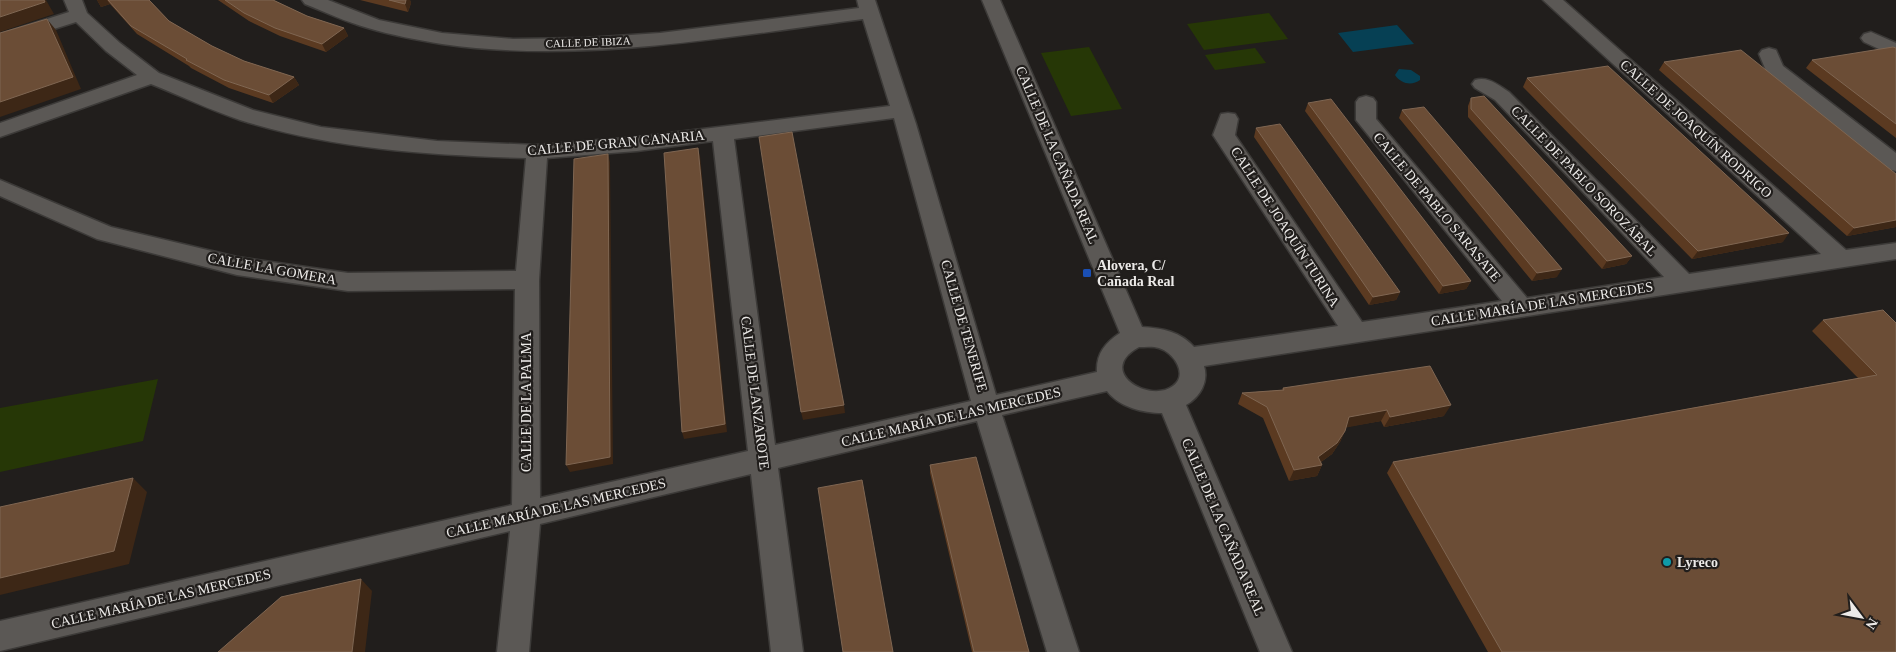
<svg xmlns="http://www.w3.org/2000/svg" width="1896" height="652" font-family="Georgia,serif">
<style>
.green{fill:#263706}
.water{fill:#064054}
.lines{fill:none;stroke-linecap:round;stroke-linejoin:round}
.minor-casing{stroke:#3c3a38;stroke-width:3}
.minor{fill:#5b5855;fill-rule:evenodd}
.wall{fill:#5b3a21}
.shaded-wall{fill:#3d2716}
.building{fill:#6b4d36;stroke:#7f6652}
.transit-dot{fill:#1a4fb4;stroke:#211e1c;stroke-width:2}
.culture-dot{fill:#0f9aa8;stroke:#211e1c;stroke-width:2}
.labels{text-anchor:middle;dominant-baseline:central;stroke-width:4.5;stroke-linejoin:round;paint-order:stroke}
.far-street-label{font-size:11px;fill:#eceae8;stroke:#211e1c}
.street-label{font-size:14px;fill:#eceae8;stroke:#211e1c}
.poi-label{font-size:14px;font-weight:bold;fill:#eceae8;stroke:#211e1c;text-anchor:start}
</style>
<rect width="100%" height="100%" fill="#211e1c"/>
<path class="green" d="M1269,13L1288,39L1204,50L1187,24Z
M1089,47L1122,109L1071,116L1041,53Z
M1255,48L1266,63L1215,70L1205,55Z
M158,379L143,441L0,472V408Z"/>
<path class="water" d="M1397,25L1414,44L1353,52L1338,33Z
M1399,69L1411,70L1420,76V80C1412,86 1401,84 1395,75Z"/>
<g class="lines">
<g class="minor-casing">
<path id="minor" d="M64,0H82L87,13L120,43L159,73L253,110L321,127L437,141L537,145L637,137L890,106L863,19C726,37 580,64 442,44C418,40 391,35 368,28C346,22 325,12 305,4L302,0H328L379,20L442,33L513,39L586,38L660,33L859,8L857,0H875L916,124L996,395L1097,372C1096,354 1105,343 1120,333L982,0H1000L1142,327C1162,328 1181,332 1194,347L1338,326L1213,135L1221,114L1228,113L1235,114L1238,119L1235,135L1362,322L1502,301L1356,120V102L1359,98L1366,96L1373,98L1376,102V119L1527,298L1664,277L1495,100L1475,88L1472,84L1475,80C1488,76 1498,85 1509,92L1689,274L1821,254L1543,0H1563L1846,250L1896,243V259L1204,366C1209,382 1200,397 1186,405L1292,652H1260L1162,413C1143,413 1119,407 1107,391L1002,415L1079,652H1047L977,421L778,468L803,652H771L751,474L540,524L529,652H497L510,531L0,651V621L512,505L515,289L348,291L237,275L97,239L0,196V180L111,227L237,257L348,273L516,271L526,158C429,155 332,149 240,120C210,110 181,96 151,84L0,137V123L137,75L106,51L76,22L0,46V34L69,12ZM894,118L971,401L775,445L734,139ZM713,141L748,451L540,498L539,280L547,158L637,151ZM1139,347C1145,347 1153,346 1159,348C1173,352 1189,374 1173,386C1149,404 1095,371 1139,347Z
M1871,32L1896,43V57L1864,42L1861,38L1864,34Z
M1769,48L1776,50L1783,66L1896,153V171L1888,169L1767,73L1759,54L1762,50Z"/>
</g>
<use href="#minor" class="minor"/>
</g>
<path class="wall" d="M97,0H149L169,21L212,46L244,61L294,77L299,85L273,103L229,88L191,68L189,66L137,34L110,4L101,7Z
M218,0H273L307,16L344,28L348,36L326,52L280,36L249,21Z
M360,0H410L411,3L408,12Z
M1896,48V138L1806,68L1812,60Z
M1664,62L1896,174V227L1847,236L1659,70Z
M1527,78L1783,242L1692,259L1523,87Z
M1471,98L1632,256L1626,264L1602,269L1468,117V106Z
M1308,103L1471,281L1466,289L1439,294L1305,111Z
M1402,110L1557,277L1532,281L1399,118Z
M1256,128L1400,292L1396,300L1369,305L1254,137Z
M1823,320L1896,323V652H1488L1387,473L1393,462L1858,378L1812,331Z
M1283,388L1444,416L1384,427L1381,421L1346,427L1345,431L1340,442L1332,454L1321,462L1322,465L1317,476L1289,481L1263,418L1238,404L1242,393L1282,390Z
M930,465L1029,652H972L930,473Z"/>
<path class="shaded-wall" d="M44,0H46L54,14L0,32V17Z
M97,0H107L110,4L101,7Z
M406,0H410L411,3L408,12L405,4Z
M47,19L56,30L81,89L0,117V102Z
M344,28L348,36L326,52L322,44Z
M294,77L299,85L273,103L269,95Z
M698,148L700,156L727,432L684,439L682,432Z
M608,154L610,162L613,464L570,472L566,465Z
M1896,220V227L1847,236L1854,228Z
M1789,233L1783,242L1692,259L1698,251Z
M1632,256L1626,264L1602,269L1607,261Z
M1562,269L1557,277L1532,281L1537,273Z
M1471,281L1466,289L1439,294L1443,286Z
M1400,292L1396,300L1369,305L1373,297Z
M844,405L845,413L803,420L801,412Z
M1451,405L1444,416L1384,427L1390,417Z
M1387,410L1381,421L1344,428L1349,417Z
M1345,431L1340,442L1332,454L1315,466L1322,465L1317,476L1289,481L1294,470L1318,457Z
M133,478L147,492L129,564L0,595V578Z
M361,579L372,591L365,652H352Z"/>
<path class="building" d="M0,0H44L45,2L0,17Z
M108,0H149L169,21L212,46L244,61L294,77L269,95L224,80L186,60L187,59L131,26Z
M225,0H273L307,16L344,28L322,44L275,28L244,13Z
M389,0H406L405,4Z
M47,19L73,77L0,102V33Z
M1893,47L1896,48V124L1812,60Z
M1741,50L1896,174V220L1854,228L1664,62Z
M1608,66L1789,233L1698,251L1527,78Z
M1484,96L1632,256L1607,261L1471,109V98Z
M1331,99L1471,281L1443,286L1308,103Z
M1424,107L1562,269L1537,273L1402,110Z
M1280,124L1400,292L1373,297L1256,128Z
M792,132L844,405L801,412L759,137Z
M698,148L725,424L682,432L664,153Z
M608,154L610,457L566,465L574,159Z
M1883,310L1896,323V652H1502L1393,462L1877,375L1823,320Z
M1430,366L1451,405L1390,417L1387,410L1349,417L1345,431L1337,443L1318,457L1322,465L1294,470L1267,407L1242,393L1284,390L1283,388Z
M976,457L1029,652H974L930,465Z
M133,478L114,551L0,578V507Z
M862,480L893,652H843L818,488Z
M361,579L352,652H218L281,597Z"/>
<rect class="transit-dot" x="1082" y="268" width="10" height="10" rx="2.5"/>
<circle class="culture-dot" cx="1667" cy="562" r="5"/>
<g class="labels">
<g class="far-street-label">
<text transform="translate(588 42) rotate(-2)">CALLE DE IBIZA</text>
</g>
<g class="street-label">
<text transform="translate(1696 129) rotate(42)">CALLE DE JOAQUÍN RODRIGO</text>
<text transform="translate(616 143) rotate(-5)">CALLE DE GRAN CANARIA</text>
<text transform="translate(1057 155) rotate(67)">CALLE DE LA CAÑADA REAL</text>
<text transform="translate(1584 181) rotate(46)">CALLE DE PABLO SOROZÁBAL</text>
<text transform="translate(1437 207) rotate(50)">CALLE DE PABLO SARASATE</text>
<text transform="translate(1285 227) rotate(57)">CALLE DE JOAQUÍN TURINA</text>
<text transform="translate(272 269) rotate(10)">CALLE LA GOMERA</text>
<text transform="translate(1542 304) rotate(-9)">CALLE MARÍA DE LAS MERCEDES</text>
<text transform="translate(964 326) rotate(74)">CALLE DE TENERIFE</text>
<text transform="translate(755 393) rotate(83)">CALLE DE LANZAROTE</text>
<text transform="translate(526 402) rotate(-90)">CALLE DE LA PALMA</text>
<text transform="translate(951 417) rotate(-13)">CALLE MARÍA DE LAS MERCEDES</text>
<text transform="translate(556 508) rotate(-13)">CALLE MARÍA DE LAS MERCEDES</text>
<text transform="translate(1223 527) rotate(67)">CALLE DE LA CAÑADA REAL</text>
<text transform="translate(161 599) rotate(-13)">CALLE MARÍA DE LAS MERCEDES</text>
</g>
<g class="poi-label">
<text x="1097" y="265">Alovera, C/<tspan x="1097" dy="16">Cañada Real</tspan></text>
<text x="1677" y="562">Lyreco</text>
</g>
</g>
<g transform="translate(1861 617) rotate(122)" stroke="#211e1c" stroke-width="4" paint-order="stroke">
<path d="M0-4L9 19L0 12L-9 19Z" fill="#eceae8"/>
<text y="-8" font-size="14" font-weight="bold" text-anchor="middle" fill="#eceae8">N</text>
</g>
</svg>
